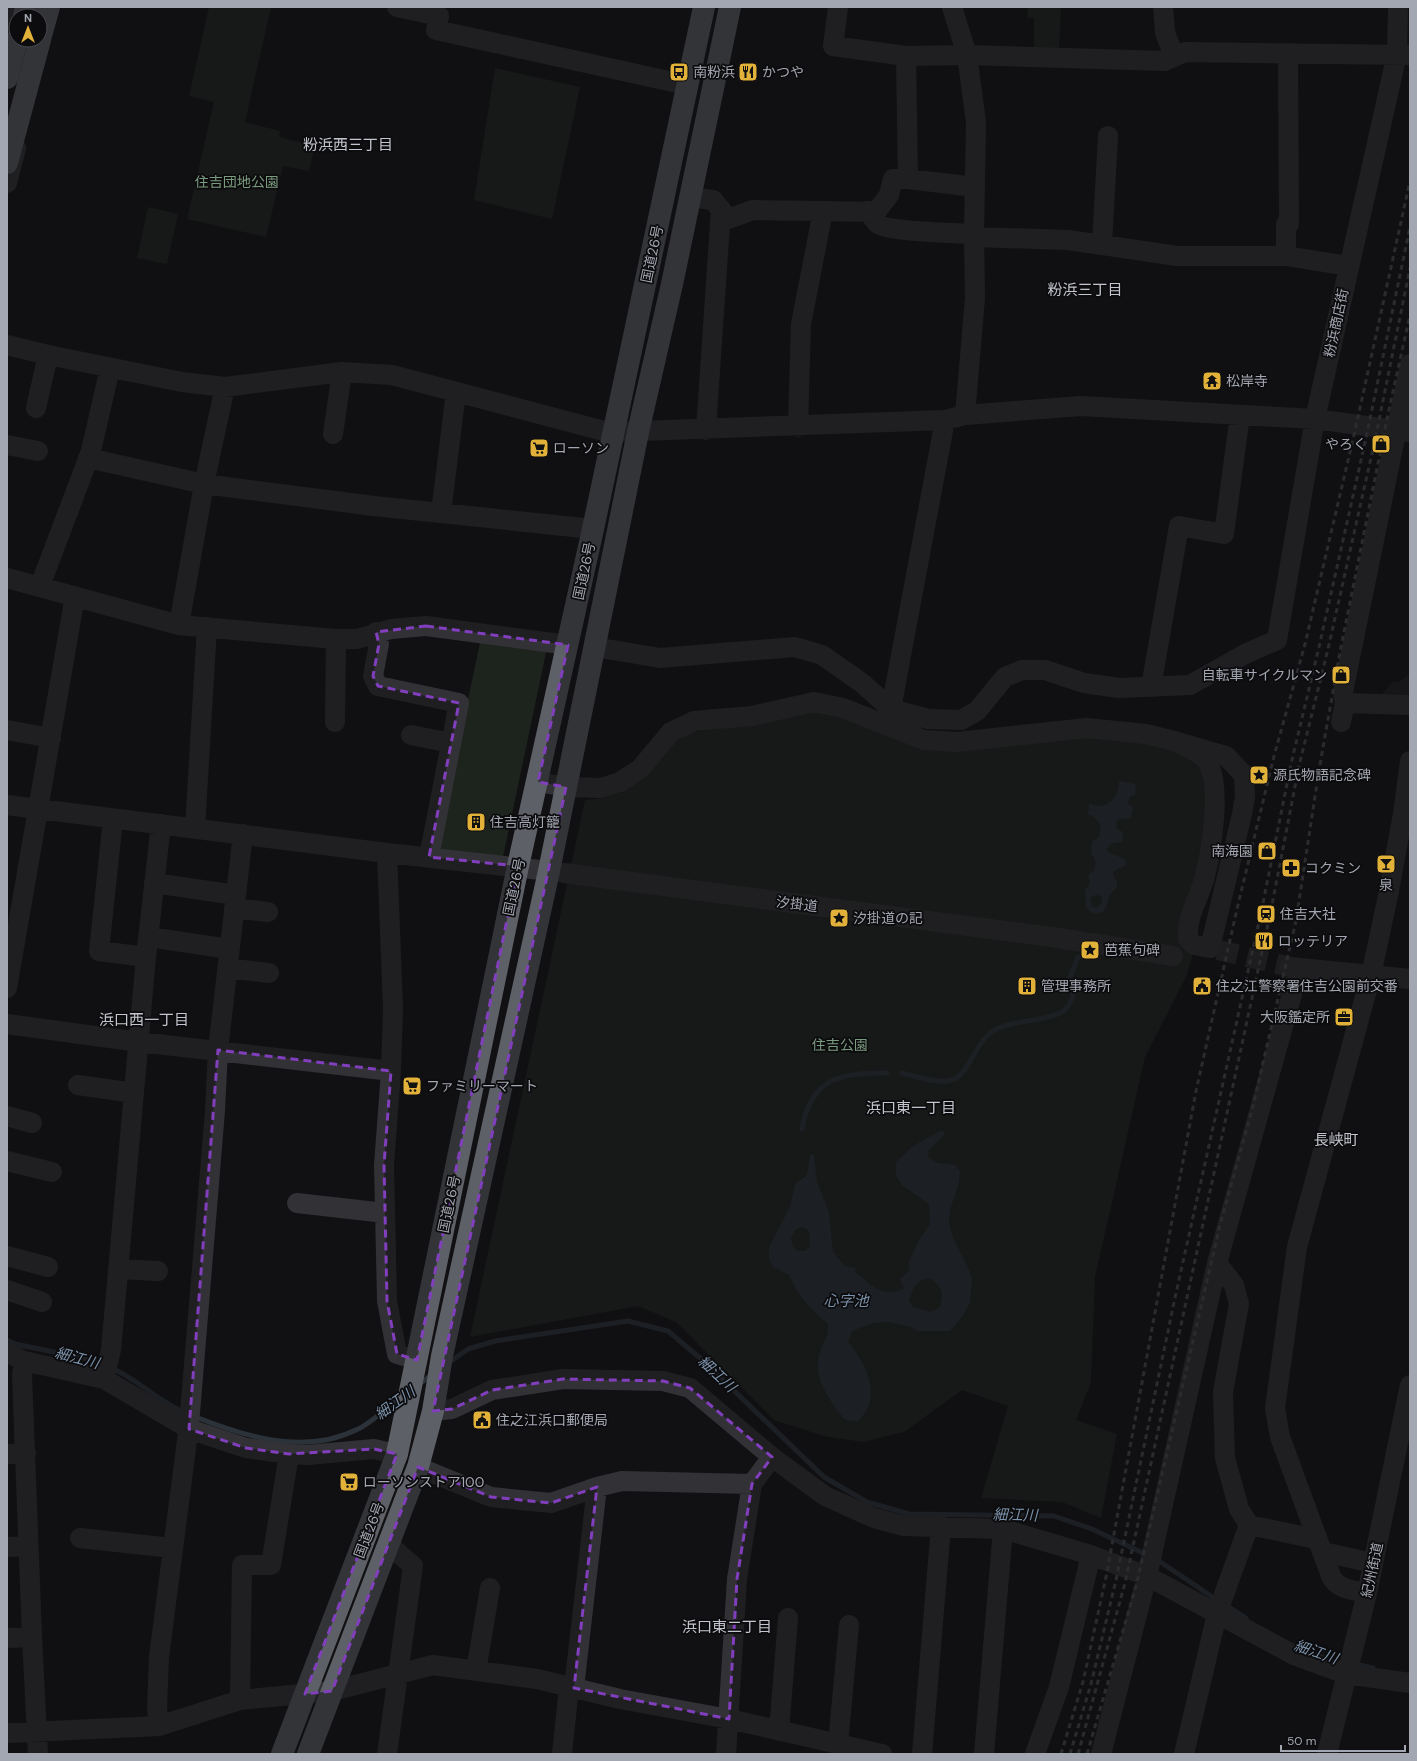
<svg xmlns="http://www.w3.org/2000/svg" width="1417" height="1761" font-family="'DM Sans','Noto Sans JP',sans-serif">
<style>
.built{fill:#1d1d1f}
.green{fill:#1d241e}
.water{fill:#2b3239;fill-rule:evenodd}
.lines{fill:none;stroke-linecap:round;stroke-linejoin:round}
.stream{stroke:#2b3239;stroke-width:5}
.minor-tunnel{stroke:#2e2e32;stroke-width:20;stroke-dasharray:20 10;stroke-linecap:butt}
.minor{stroke:#323236;stroke-width:20}
.highway{stroke:#5e6067;stroke-width:22}
.rail{stroke:#4b4c51;stroke-width:3;stroke-dasharray:5 4;stroke-linecap:butt}
.marked{fill:none;stroke:#813ebd;stroke-width:3;stroke-dasharray:8 5;stroke-linejoin:round}
.labels{text-anchor:middle;dominant-baseline:central;stroke-width:3.5;stroke-linejoin:round;paint-order:stroke}
.poi-label{font-size:14px;fill:#a3a7b1;stroke:#0c0b0d;text-anchor:start}
.park-label{font-size:14px;fill:#7b9b7f;stroke:#0c0b0d}
.street-label{font-size:14px;fill:#a3a7b1;stroke:#0c0b0d}
.neighbourhood-label{font-size:15px;fill:#c3c6ce;stroke:#0c0b0d}
.water-label{font-size:15px;font-style:italic;fill:#7c92aa;stroke:#0c0b0d}
</style>
<rect width="100%" height="100%" fill="#111012"/>
<path class="built" d="M1410,673V701L1380,696L1394,681L1399,682Z"/>
<path class="green" d="M209,7H271L245,122L280,131L279,137L315,146L309,171L283,166L266,237L187,219L214,102L189,96Z
M1028,7H1061L1059,53H1034V18H1027Z
M495,68L580,87L552,219L474,200Z
M148,207L178,214L167,264L137,258Z
M481,638L547,648L503,857L436,850Z
M814,710L842,715L920,748L1077,736L1145,741L1182,752L1199,763L1207,781L1200,865L1178,929L1181,945L1193,952L1187,975L1145,1057L1095,1277L1091,1382L1076,1420L1117,1434L1101,1518L1062,1502L981,1498L1008,1406L962,1390L904,1432L863,1442L824,1436L774,1420L676,1322L638,1306L470,1337L585,800L603,798L622,792L642,780L677,740L693,732L754,724Z"/>
<path class="water" d="M1119,781L1136,784L1135,795L1130,796L1128,804L1133,807L1131,818L1120,819L1116,822L1117,829L1123,832L1122,842L1110,844L1107,850L1110,853L1125,859L1127,864L1113,872V875L1117,882V887L1109,896L1106,907L1103,912L1094,914L1088,910L1085,904L1086,898L1085,890L1090,883L1088,875C1097,870 1098,861 1091,854L1092,842L1099,837L1101,825L1093,816L1088,815L1089,803C1106,812 1120,798 1119,781ZM1098,895L1102,898V903L1096,908L1092,906L1090,900L1092,896Z
M940,1131H944V1135L928,1151L929,1158L938,1163L955,1165L960,1171L959,1182L950,1210L949,1224L953,1237L972,1277L970,1303L962,1317L950,1331H918L908,1326L888,1322L873,1323L852,1331L848,1342C867,1365 883,1397 858,1421L845,1420C830,1402 810,1374 821,1350C826,1336 828,1340 828,1324C810,1307 799,1298 789,1275L773,1267L769,1259V1247L790,1207L795,1184L807,1175L810,1155H814L817,1182L829,1212L833,1252L845,1266L856,1268L855,1272L857,1275C862,1276 863,1278 867,1282C879,1292 890,1296 904,1288L900,1279L910,1270L908,1264L918,1242L930,1224L929,1204L902,1185L896,1176V1162L913,1146ZM802,1227L809,1231L810,1246L805,1251H798L793,1247L791,1238L796,1229ZM930,1278C942,1288 944,1291 940,1307L930,1312L913,1307L909,1301C913,1288 915,1280 930,1278Z"/>
<g class="lines">
<path class="stream" d="M902,1073C914,1076 941,1085 952,1080C969,1074 975,1044 990,1033C1010,1019 1039,1023 1060,1013C1067,1010 1074,999 1073,991C1072,987 1070,983 1069,980L1078,957
M802,1129C811,1077 841,1073 887,1073
M7,1340L15,1344L88,1359L103,1365
M447,1364L468,1349L495,1341L628,1321L668,1331L700,1358L824,1477L867,1502L909,1514L1054,1516L1092,1529L1147,1555
M111,1368C138,1379 158,1402 186,1413
M418,1385L433,1374
M193,1416C246,1437 304,1456 358,1429C370,1424 390,1405 402,1396
M1156,1559L1217,1600
M1224,1604L1246,1618
M1354,1664L1373,1668"/>
<path class="minor-tunnel" d="M1218,950L1290,967"/>
<path class="minor" d="M397,7L439,16L436,30L673,82
M838,7L833,46L906,56L967,55L1165,61L1185,52L1410,55
M952,7L967,55L976,122L974,234L975,298L965,415
M1163,7L1165,32L1174,57
M7,28L12,7
M906,56L908,179
M7,183L16,148
M690,197L713,200L728,219L753,210L823,211
M868,211C871,215 874,221 878,224C889,232 956,233 974,234
M974,237L1068,240L1177,256H1286L1348,266
M1102,244L1108,136
M1286,256V224H1289L1288,54
M7,345L48,355L182,382L225,387L342,372L392,375L600,430L613,432L945,420L965,415L1081,406L1315,419L1410,432
M36,408L48,355
M798,427L801,324L823,211L876,212L889,195L893,179H908L975,187
M706,430L721,209
M333,434L342,372
M7,445L38,451
M88,458L204,484L374,506L593,529
M441,513L456,392
M7,578L179,625L336,639H357L391,629L426,626L568,645
M40,586L91,451L110,368
M179,625L204,484L225,387
M376,632L379,644L373,676L378,686L459,703L429,857
M595,647L660,658L795,647L822,655L862,683L891,709L928,719L961,720L977,711L1005,677L1022,670H1045L1084,683L1119,688L1190,685L1247,653L1277,640L1315,419L1397,54L1398,7
M1151,687L1179,526L1224,534L1240,415
M1345,703L1410,705
M887,718L891,709L945,420
M335,722L336,639
M1341,722L1345,703L1343,692L1410,364
M7,730L51,738
M411,735L451,743
M538,782L566,787L601,788L620,782L640,769L671,732L694,721L752,716L814,702L843,708L924,740L957,742L1087,728L1146,734L1178,742L1226,756L1244,775L1245,797L1242,814L1210,948L1194,945L1188,939C1186,919 1198,899 1204,880C1211,854 1223,782 1206,760C1201,753 1186,747 1178,742
M7,805L387,853L549,871
M113,819L99,951L146,957
M195,828L207,627
M387,853L393,1008L391,1071L384,1165L387,1301L397,1354L417,1360
M564,873L1052,937L1173,956
M154,883L236,895
M234,908L268,912
M149,937L229,949
M1290,967L1410,979
M227,968L269,973
M7,988L75,596
M7,1024L139,1042L391,1071
M78,1085L134,1093
M7,1116L32,1123
M7,1161L52,1172
M297,1203L385,1213
M7,1256L48,1267
M1217,1263L1234,1285L1239,1304L1223,1392L1225,1458L1239,1509L1249,1525L1316,1539
M119,1269L158,1271
M7,1290L42,1302
M7,1352L24,1361L104,1379L189,1429L246,1448L289,1454L308,1455L374,1449L397,1454
M24,1361L22,1375L32,1637L38,1754
M104,1379L111,1350L146,957L161,824
M433,1411L452,1409L492,1390L563,1379L663,1381L690,1388L772,1457L825,1496L874,1518L904,1526L1003,1529L1091,1555L1147,1576L1294,1655L1346,1674L1410,1683
M7,1454L26,1453
M418,1467L491,1497L551,1503L597,1487L622,1481L752,1484
M80,1538L172,1548
M7,1547L28,1546
M1323,1552L1373,1563
M1367,1593C1353,1590 1338,1590 1331,1576L1280,1437L1275,1408L1297,1247L1371,975L1388,896L1403,814L1410,761
M7,1638L32,1637
M476,1671L490,1588
M574,1688L597,1487
M240,1700L242,1565H271L289,1454
M159,1726L157,1708L159,1657L189,1425L215,1111L218,1050L243,834
M779,1731L788,1618
M7,1733L159,1726L240,1700L332,1691L433,1665L537,1679L620,1699L729,1719L882,1754
M838,1744L849,1625
M387,1754L413,1566L388,1544
M562,1754L569,1687
M726,1754L737,1579L752,1484L772,1457
M922,1754L941,1526
M984,1754L1003,1529
M1035,1754L1059,1687L1091,1555
M1101,1754L1147,1576L1217,1263L1299,969
M1184,1754L1217,1614L1249,1525
M1327,1754L1367,1593L1410,1385"/>
<path class="highway" d="M24,16L26,7
M40,39L49,7
M7,78L17,40
M7,163L40,40
M282,1754L397,1454L518,866L593,529L704,7
M308,1754L418,1467L433,1411L442,1356L549,871L638,432L672,284L730,7"/>
<path class="rail" d="M1061,1754L1083,1682L1106,1577L1196,1091L1237,909L1273,760L1305,644L1354,435L1410,181
M1070,1754L1091,1684L1116,1580L1176,1293L1261,913L1291,764L1319,647L1366,438L1410,227
M1078,1754L1125,1583L1270,915L1299,766L1328,649L1375,440L1410,268
M1087,1754L1136,1586L1220,1225L1253,1106L1296,921L1319,770L1340,652L1388,414L1410,315"/>
</g>
<path d="M0 0H1417V1761H0ZM426,626L568,645L538,782L566,787L433,1411L452,1409L492,1390L563,1379L663,1381L690,1388L772,1457L752,1484L737,1579L729,1719L574,1688L597,1487L551,1503L491,1497L418,1467L332,1691L305,1694L397,1454L374,1449L289,1454L246,1448L189,1429L218,1050L391,1071L384,1165L387,1301L397,1354L417,1360L518,866L429,857L459,703L378,686L373,676L379,644L376,632Z" fill="#111012" fill-opacity=".55" fill-rule="evenodd"/>
<path class="marked" d="M426,626L568,645L538,782L566,787L433,1411L452,1409L492,1390L563,1379L663,1381L690,1388L772,1457L752,1484L737,1579L729,1719L574,1688L597,1487L551,1503L491,1497L418,1467L332,1691L305,1694L397,1454L374,1449L289,1454L246,1448L189,1429L218,1050L391,1071L384,1165L387,1301L397,1354L417,1360L518,866L429,857L459,703L378,686L373,676L379,644L376,632Z"/>
<defs>
<g id="bus-square" transform="scale(1)"><rect x="-9" y="-9" width="18" height="18" rx="4" fill="#e1b139" stroke="#0c0b0d"/><path d="M-5-6H5V4H4V6H2V4H-2V6H-4V4H-5ZM-3.5-4V0h7V-4ZM-3.5 1.2v1.5H-2V1.2ZM2 1.2v1.5H3.5V1.2Z" fill="#111"/></g>
<g id="restaurant-square" transform="scale(1)"><rect x="-9" y="-9" width="18" height="18" rx="4" fill="#e1b139" stroke="#0c0b0d"/><path d="M-5-6h1v4h1v-4h1v4h1v-4h1v5L-1.5 .5V6h-2V.5L-5-1ZM5-6V6H3V1.5H1.5Q1.5-4 5-6Z" fill="#111"/></g>
<g id="temple-square" transform="scale(1)"><rect x="-9" y="-9" width="18" height="18" rx="4" fill="#e1b139" stroke="#0c0b0d"/><path d="M0-6L5-2H3V0L6.5 2.5H4V6H1.5V3h-3V6H-4V2.5H-6.5L-3 0V-2H-5Z" fill="#111"/></g>
<g id="shop-square" transform="scale(1)"><rect x="-9" y="-9" width="18" height="18" rx="4" fill="#e1b139" stroke="#0c0b0d"/><path d="M-5-2.5h2.3a2.7 3.5 0 0 1 5.4 0H5L5.5 6h-11ZM-1.5-2.5h3a1.5 2.3 0 0 0-3 0Z" fill="#111"/></g>
<g id="supermarket-square" transform="scale(1)"><rect x="-9" y="-9" width="18" height="18" rx="4" fill="#e1b139" stroke="#0c0b0d"/><path d="M-6-5.5h2.5l.6 2H6L4.5 2H-2.5L-4.4-4H-6ZM-1.5 3.2a1.3 1.3 0 1 0 .1 0ZM3 3.2a1.3 1.3 0 1 0 .1 0Z" fill="#111"/></g>
<g id="sight-square" transform="scale(1)"><rect x="-9" y="-9" width="18" height="18" rx="4" fill="#e1b139" stroke="#0c0b0d"/><path d="M0-6L1.8-2.2L6-1.7L2.9 1.2L3.7 5.4L0 3.3L-3.7 5.4L-2.9 1.2L-6-1.7L-1.8-2.2Z" fill="#111"/></g>
<g id="building-square" transform="scale(1)"><rect x="-9" y="-9" width="18" height="18" rx="4" fill="#e1b139" stroke="#0c0b0d"/><path d="M-4-6H4V6H1V3H-1V6H-4ZM-2.5-4.3h1.7v1.8h-1.7ZM.8-4.3h1.7v1.8H.8ZM-2.5-1h1.7V.8h-1.7ZM.8-1h1.7V.8H.8Z" fill="#111"/></g>
<g id="bar-square" transform="scale(1)"><rect x="-9" y="-9" width="18" height="18" rx="4" fill="#e1b139" stroke="#0c0b0d"/><path d="M-6-5H6L.8 .8V4.5H3.5V6h-7V4.5H-.8V.8Z" fill="#111"/></g>
<g id="pharmacy-square" transform="scale(1)"><rect x="-9" y="-9" width="18" height="18" rx="4" fill="#e1b139" stroke="#0c0b0d"/><path d="M-2-6h4v4h4v4h-4v4h-4v-4h-4v-4h4Z" fill="#111"/></g>
<g id="station-square" transform="scale(1)"><rect x="-9" y="-9" width="18" height="18" rx="4" fill="#e1b139" stroke="#0c0b0d"/><path d="M-3-6H3Q5-6 5-4V2Q5 4 3 4L4.5 6H3L1.5 4h-3L-3 6H-4.5L-3 4Q-5 4-5 2V-4Q-5-6-3-6ZM-3.5-4v3h7v-3ZM-3.5 1v1.5H-2V1ZM2 1v1.5H3.5V1Z" fill="#111"/></g>
<g id="civic-square" transform="scale(1)"><rect x="-9" y="-9" width="18" height="18" rx="4" fill="#e1b139" stroke="#0c0b0d"/><path d="M-.6-6.5H3V-4.5H.6V-3L4-1V1h2V6H-6V1h2V-1L-.6-3ZM-1.2 2.5V6h2.4V2.5Z" fill="#111"/></g>
<g id="office-square" transform="scale(1)"><rect x="-9" y="-9" width="18" height="18" rx="4" fill="#e1b139" stroke="#0c0b0d"/><path d="M-6-3h4V-5.5h4V-3h4V5H-6ZM-1-4.5V-3h2v-1.5ZM-6 0V1H6V0Z" fill="#111"/></g>
</defs>
<g fill-rule="evenodd">
<use href="#bus-square" x="679" y="72"/>
<use href="#restaurant-square" x="748" y="72"/>
<use href="#temple-square" x="1212" y="381"/>
<use href="#shop-square" x="1381" y="444"/>
<use href="#supermarket-square" x="539" y="448"/>
<use href="#shop-square" x="1341" y="675"/>
<use href="#sight-square" x="1259" y="775"/>
<use href="#building-square" x="476" y="822"/>
<use href="#shop-square" x="1267" y="851"/>
<use href="#bar-square" x="1386" y="864"/>
<use href="#pharmacy-square" x="1291" y="868"/>
<use href="#station-square" x="1266" y="914"/>
<use href="#sight-square" x="839" y="918"/>
<use href="#restaurant-square" x="1264" y="941"/>
<use href="#sight-square" x="1090" y="950"/>
<use href="#building-square" x="1027" y="986"/>
<use href="#civic-square" x="1202" y="986"/>
<use href="#office-square" x="1344" y="1017"/>
<use href="#supermarket-square" x="412" y="1086"/>
<use href="#civic-square" x="482" y="1420"/>
<use href="#supermarket-square" x="349" y="1482"/>
</g>
<g class="labels">
<g class="poi-label">
<text x="693" y="72">南粉浜</text>
<text x="762" y="72">かつや</text>
<text x="1226" y="381">松岸寺</text>
<text x="1367" y="444" text-anchor="end">やろく</text>
<text x="553" y="448">ローソン</text>
<text x="1327" y="675" text-anchor="end">自転車サイクルマン</text>
<text x="1273" y="775">源氏物語記念碑</text>
<text x="490" y="822">住吉高灯籠</text>
<text x="1253" y="851" text-anchor="end">南海園</text>
<text x="1305" y="868">コクミン</text>
<text x="1386" y="885" text-anchor="middle">泉</text>
<text x="1280" y="914">住吉大社</text>
<text x="853" y="918">汐掛道の記</text>
<text x="1278" y="941">ロッテリア</text>
<text x="1104" y="950">芭蕉句碑</text>
<text x="1041" y="986">管理事務所</text>
<text x="1216" y="986">住之江警察署住吉公園前交番</text>
<text x="1330" y="1017" text-anchor="end">大阪鑑定所</text>
<text x="426" y="1086">ファミリーマート</text>
<text x="496" y="1420">住之江浜口郵便局</text>
<text x="363" y="1482">ローソンストア100</text>
</g>
<g class="park-label">
<text x="237" y="182">住吉団地公園</text>
<text x="840" y="1045">住吉公園</text>
</g>
<g class="street-label">
<text transform="translate(652 254) rotate(-78)">国道26号</text>
<text transform="translate(1336 323) rotate(-78)">粉浜商店街</text>
<text transform="translate(584 571) rotate(-78)">国道26号</text>
<text transform="translate(514 887) rotate(-78)">国道26号</text>
<text transform="translate(797 904) rotate(7)">汐掛道</text>
<text transform="translate(449 1204) rotate(-78)">国道26号</text>
<text transform="translate(369 1530) rotate(-69)">国道26号</text>
<text transform="translate(1372 1570) rotate(-78)">紀州街道</text>
</g>
<g class="neighbourhood-label">
<text x="348" y="145">粉浜西三丁目</text>
<text x="1085" y="290">粉浜三丁目</text>
<text x="144" y="1020">浜口西一丁目</text>
<text x="911" y="1108">浜口東一丁目</text>
<text x="1336" y="1140">長峡町</text>
<text x="727" y="1627">浜口東二丁目</text>
</g>
<g class="water-label">
<text x="846" y="1301">心字池</text>
<text transform="translate(77 1358) rotate(15)">細江川</text>
<text transform="translate(717 1374) rotate(43)">細江川</text>
<text transform="translate(395 1403) rotate(-36)">細江川</text>
<text transform="translate(1015 1515) rotate(1)">細江川</text>
<text transform="translate(1316 1652) rotate(19)">細江川</text>
</g>
</g>
<rect width="1417" height="1761" fill="none" stroke="#a3a7b1" stroke-width="16"/>
<g transform="translate(28 28)"><circle r="19" fill="#0c0b0d" stroke="#48494f"/>
<path d="M0-3L7 15L0 10L-7 15Z" fill="#e1b139"/>
<text y="-6" font-size="11" font-weight="bold" text-anchor="middle" fill="#a3a7b1">N</text>
</g>
<path d="M1281 1745v6h124v-6" fill="none" stroke="#a3a7b1" stroke-width="2"/>
<text x="1287" y="1745" font-size="12" fill="#a3a7b1" stroke="#0c0b0d" stroke-width="3" paint-order="stroke">50 m</text>
</svg>
